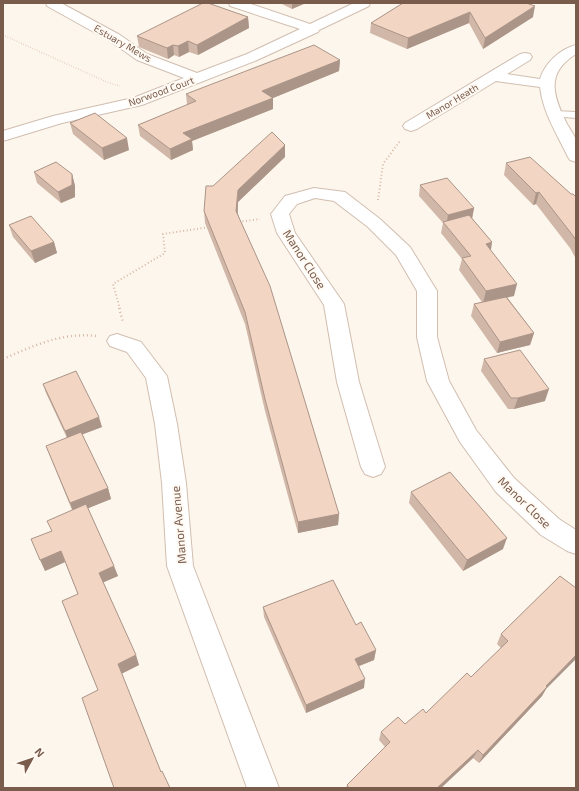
<svg xmlns="http://www.w3.org/2000/svg" width="579" height="791" font-family="'Exo 2',sans-serif">
<style>
.lines{fill:none;stroke-linecap:round;stroke-linejoin:round}
.service-casing{stroke:#d1beb0;stroke-width:2}
.minor-casing{stroke:#d1beb0;stroke-width:2}
.path-far2{stroke:#d9b8a5;stroke-width:1.5;stroke-dasharray:0.5 2;stroke-linecap:butt}
.path-far1{stroke:#d9b8a5;stroke-width:2;stroke-dasharray:1 2.5;stroke-linecap:butt}
.path{stroke:#d9b8a5;stroke-width:2.5;stroke-dasharray:1 3;stroke-linecap:butt}
.service{fill:#fff;fill-rule:evenodd}
.minor{fill:#fff;fill-rule:evenodd}
.wall{fill:#d1b7a8}
.shaded-wall{fill:#aa9588}
.building{fill:#f3d5c3;stroke:#aa9588}
.labels{text-anchor:middle;dominant-baseline:central;stroke-width:4;stroke-linejoin:round;paint-order:stroke}
.far-street-label{font-size:10px;fill:#7a5c4d;stroke:#fffaf3}
.street-label{font-size:12px;fill:#7a5c4d;stroke:#fffaf3}
</style>
<rect width="100%" height="100%" fill="#fdf6ec"/>
<g class="lines">
<g class="service-casing">
<path id="service" d="M555,111L576,112V118L552,116L550,114Z"/>
</g>
<g class="minor-casing">
<path id="minor" d="M46,3H61L120,35L147,54L197,73L247,54L300,29L230,6L229,3H248L310,24L354,3H370L369,6L319,30L318,32L257,60L142,105L62,123L3,141V131L53,116L133,98L184,78L137,60L110,41L47,6Z
M576,45V54C545,73 553,96 567,124C570,129 574,135 576,140C578,146 576,155 576,162L570,160L568,157C557,134 543,113 540,87L496,81L417,129L411,131L405,129L403,126L405,123L520,54L525,53L530,54L532,57L530,60L507,74L540,79C545,63 560,49 576,45Z
M314,188L345,192L380,219L410,247L437,291V337L449,381L476,430L514,478L559,519L576,530V554L567,551L541,535L496,492L460,442L427,381L417,337V291L396,255L368,227L334,201L315,198L297,204L289,214L295,233L344,304L359,382L385,467L381,474L373,477L365,474L361,467L337,382L324,305L277,233L271,214L285,196Z
M117,334L141,342L167,376L177,424L186,483L193,566L279,788H247L167,566L162,483L155,424L146,378L127,352L110,346L107,341L110,336Z"/>
</g>
<path class="path-far2" d="M3,35L109,83L120,86"/>
<path class="path-far1" d="M378,200L383,164L400,141
M239,222L260,219
M120,309L113,284L165,253L163,234L210,227"/>
<path class="path" d="M119,308L123,322
M3,359C33,346 62,332 96,336"/>
<use href="#service" class="service"/>
<use href="#minor" class="minor"/>
</g>
<path class="wall" d="M280,3H306L292,9Z
M403,3L533,17L483,49L469,23L407,49L370,33L371,23Z
M248,17L249,28L198,55L189,52L179,57L174,55L168,59L139,47L137,36Z
M340,60L339,71L273,98V109L192,141L193,150L171,160L140,136L138,125L187,105L186,94Z
M70,123L129,150L104,160L73,134Z
M285,157L238,202V214L339,514L338,525L298,533L265,411L245,324L205,223L204,211L213,186Z
M506,163L576,197V259L570,248L536,204L533,205L504,175Z
M34,172L72,174L75,186V197L61,203L37,183Z
M420,185L474,208L472,218L492,242L491,250L514,296L507,297L534,333L530,345L497,353L471,316L474,304L482,302L459,270L462,259L441,233L443,223L419,196Z
M9,225L54,242L57,253L35,263L13,237Z
M484,359L545,401L514,409H508L481,371Z
M43,384L102,427L82,434L108,488L111,499L88,508L118,576L103,582L139,665L121,674L161,772L170,788L98,690L78,594L65,562L45,571L52,531L72,510L46,446L67,438L46,393Z
M411,492L503,549L463,571L409,503Z
M560,576L546,689L542,696L479,763L473,758L441,788H346L347,785L385,747L379,740L381,732L405,724L426,713L471,677L501,648L497,644L501,634Z
M263,607L356,625L376,650L374,660L359,666L364,688L306,713L264,617Z"/>
<path class="shaded-wall" d="M292,3H306L292,9Z
M535,6L533,17L483,49L485,38Z
M470,12L469,23L407,49L408,38Z
M248,17L249,28L198,55L197,45Z
M188,41L189,52L179,57L178,46Z
M173,45L174,55L168,59L167,48Z
M340,60L339,71L273,98V109L192,141L193,150L171,160L170,149L183,133L262,91Z
M127,138L129,150L104,160L102,148Z
M285,145V157L238,202L237,223L236,211L238,190Z
M72,174L75,186V197L61,203L58,192Z
M539,192L536,204L533,205L536,193Z
M474,208L472,219L446,226L448,215Z
M54,242L57,253L35,263L31,251Z
M492,242L490,254L486,244Z
M517,284L514,296L483,303L486,291Z
M534,333L530,345L497,353L500,342Z
M549,389L545,401L514,409L518,398Z
M99,417L102,427L68,440L65,431Z
M108,488L111,499L74,514L70,503Z
M339,514L338,525L298,533V522Z
M507,538L503,549L463,571L467,560Z
M61,551L65,562L45,571L40,560Z
M114,566L118,576L102,583L99,573Z
M376,650L374,660L354,668L355,659Z
M136,655L139,665L121,674L118,664Z
M576,655V659L546,689L542,696L479,763L483,755L546,686Z
M365,679L364,688L306,713V705Z
M478,750L473,758L441,788H437Z"/>
<path class="building" d="M203,3H208L248,17L197,45L188,41L178,46L173,45L167,48L137,36Z
M403,3H526L535,6L485,38L470,12L408,38L371,23Z
M314,45L340,60L262,91L273,98L183,133L192,139L170,149L138,125L196,101L186,94Z
M95,113L127,138L102,148L70,123Z
M272,132L285,145L238,190L236,211L270,286L339,514L298,522L265,399L245,312L204,211L206,186H213Z
M530,157L571,194H573L576,197V241L574,237L539,192L536,193L506,163Z
M56,162L72,174V185L58,192L34,172Z
M447,178L474,208L448,215L420,185Z
M469,215L492,242L486,244L517,284L486,291L462,258L471,256L443,222Z
M31,216L54,242L31,251L9,225Z
M506,297L534,333L500,342L474,304Z
M520,350L549,389L518,398H511L484,359Z
M76,371L99,417L65,431L43,384Z
M81,432L108,488L70,503L46,446Z
M450,472L507,538L467,560L411,492Z
M86,504L114,566L99,573L136,655L118,664L161,772L162,771L170,788H114L82,698L98,690L62,601L78,594L61,551L40,560L31,539L52,531L47,521Z
M560,576L576,588V655L546,686L547,687L483,755L478,750L437,788H349L347,785L390,742L381,732L398,717L405,724L423,709L426,713L467,673L471,677L508,641L501,634Z
M333,580L356,625L361,622L376,650L355,659L365,679L306,705L263,607Z"/>
<g class="labels">
<g class="far-street-label">
<text transform="translate(123 43) rotate(30)">Estuary Mews</text>
<text transform="translate(161 91) rotate(-20)">Norwood Court</text>
<text transform="translate(452 101) rotate(-31)">Manor Heath</text>
</g>
<g class="street-label">
<text transform="translate(305 259) rotate(57)">Manor Close</text>
<text transform="translate(525 502) rotate(44)">Manor Close</text>
<text transform="translate(178 525) rotate(-95)">Manor Avenue</text>
</g>
</g>
<rect width="579" height="791" fill="none" stroke="#7a5c4d" stroke-width="8"/>
<g transform="translate(32 759) rotate(50)" stroke="#fffaf3" stroke-width="3" paint-order="stroke">
<path d="M0-3L7 15L0 10L-7 15Z" fill="#7a5c4d"/>
<text y="-6" font-size="11" font-weight="bold" text-anchor="middle" fill="#7a5c4d">N</text>
</g>
</svg>
